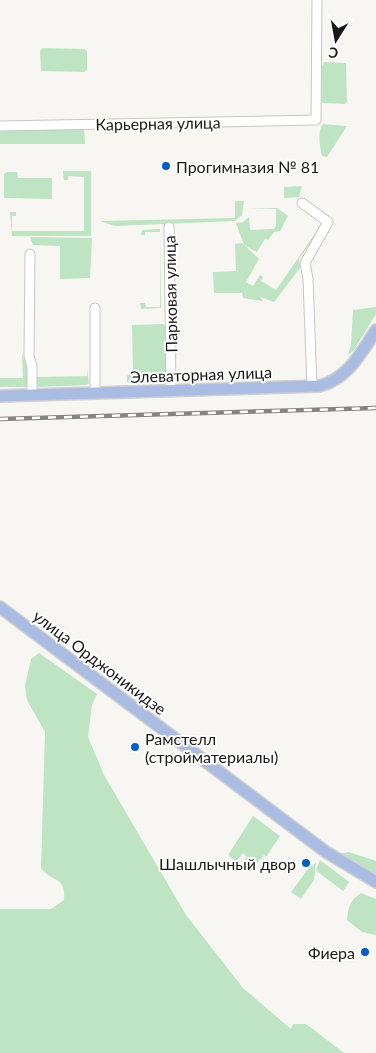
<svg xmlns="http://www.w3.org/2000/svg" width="376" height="1053" font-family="Lato,sans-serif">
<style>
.green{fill:#bee4c3}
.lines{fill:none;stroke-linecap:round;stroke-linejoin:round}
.minor-casing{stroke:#c7c6c2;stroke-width:11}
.major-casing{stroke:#d1d1d0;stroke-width:14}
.minor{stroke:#fff;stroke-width:9}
.major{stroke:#abbce3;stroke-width:11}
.rail-casing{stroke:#868582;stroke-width:4.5}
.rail{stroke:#fff;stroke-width:2.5;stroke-dasharray:8;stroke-linecap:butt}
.poi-dot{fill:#025dc6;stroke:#fff;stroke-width:2}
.labels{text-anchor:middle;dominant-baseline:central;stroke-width:4;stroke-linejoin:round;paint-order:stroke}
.street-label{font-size:16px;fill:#181816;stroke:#fff}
.poi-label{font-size:16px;fill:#181816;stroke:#fff;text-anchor:start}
</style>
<rect width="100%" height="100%" fill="#f8f6f2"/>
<path class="green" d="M43,48L84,49L87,51V70L84,72L41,71L40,51Z
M324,62L346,63L347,102L345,104L322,103V66Z
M323,124L347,126L327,157L322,156C320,148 317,131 323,124Z
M84,129L85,144H0V130Z
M63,171H91V236H12L10,212H16V216H12V231H84V177L68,176V180H64Z
M7,172H17L18,178H52V199L4,198V174Z
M302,186L299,197L284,198V187Z
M235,201H244L242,215L235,221L115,226L100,221L235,218Z
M250,208H277L288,216L280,231L274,232L268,240L265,239L257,252L244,245L236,223L243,222L249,217L250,230L274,229L276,226V209Z
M319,228V231L299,259L300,268L274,302L260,297L263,301L243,298L242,293H214L213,272L236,271L235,244L242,243L259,259L246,282L253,286L260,275L263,277L261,281L276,290Z
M160,229L161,308L141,309L140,303H145L146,307H160V232H145V235H141L142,230Z
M30,237L92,238L90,278L60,279V246L33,245Z
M376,307V314L354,350L348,355L351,345L353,310Z
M163,324L167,328V380L127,382V376L133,370L132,325Z
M22,353L27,367V387H0V378H23Z
M87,370L89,383L87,385L38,387L36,377L87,376Z
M39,653L97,694L92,705L88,737L104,775L186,915L243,988L291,1029L293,1024H306L344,1053H0V909H51L64,900C66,875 52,883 41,868L45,732L27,700L25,686L31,659Z
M253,816L280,836L266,857L264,855L250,872L241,865L247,857L243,853L236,862L228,855Z
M349,852L376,861V878L336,854Z
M320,860L349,882L343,891L318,872L316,870Z
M316,862L314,880L301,899L291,892L311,865L313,866Z
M361,893L376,899V935L362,932L347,920C348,908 350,900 361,893Z"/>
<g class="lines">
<g class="minor-casing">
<path id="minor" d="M0,126L316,120L317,0
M302,203L328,222L305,263L308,279L312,387
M169,227L171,391
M30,254L29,356L32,366V395
M95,393V308"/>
</g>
<g class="major-casing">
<path id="major" d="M0,396L319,386C348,379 361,353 376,330
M0,607L326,852L376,882"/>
</g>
<use href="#minor" class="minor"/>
<use href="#major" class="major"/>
<g class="rail-casing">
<path id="rail" d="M0,419L376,408"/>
</g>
<use href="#rail" class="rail"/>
</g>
<g class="poi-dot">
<circle cx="166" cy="166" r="5"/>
<circle cx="135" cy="747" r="5"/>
<circle cx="306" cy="863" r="5"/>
<circle cx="365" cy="952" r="5"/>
</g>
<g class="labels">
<g class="street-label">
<text transform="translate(158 123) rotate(-1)">Карьерная улица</text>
<text transform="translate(170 294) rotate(-91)">Парковая улица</text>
<text transform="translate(201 374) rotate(-2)">Элеваторная улица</text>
<text transform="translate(100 662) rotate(37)">улица Орджоникидзе</text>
</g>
<g class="poi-label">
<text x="176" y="166">Прогимназия № 81</text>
<text x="145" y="738">Рамстелл<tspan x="145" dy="18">(стройматериалы)</tspan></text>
<text x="296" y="863" text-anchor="end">Шашлычный двор</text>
<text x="355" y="952" text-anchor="end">Фиера</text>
</g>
</g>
<g transform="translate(336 40) rotate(191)" stroke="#ffffff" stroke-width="4" paint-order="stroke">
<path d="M0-4L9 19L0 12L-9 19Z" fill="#181816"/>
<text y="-8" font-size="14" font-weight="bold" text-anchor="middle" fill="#181816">С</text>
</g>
</svg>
